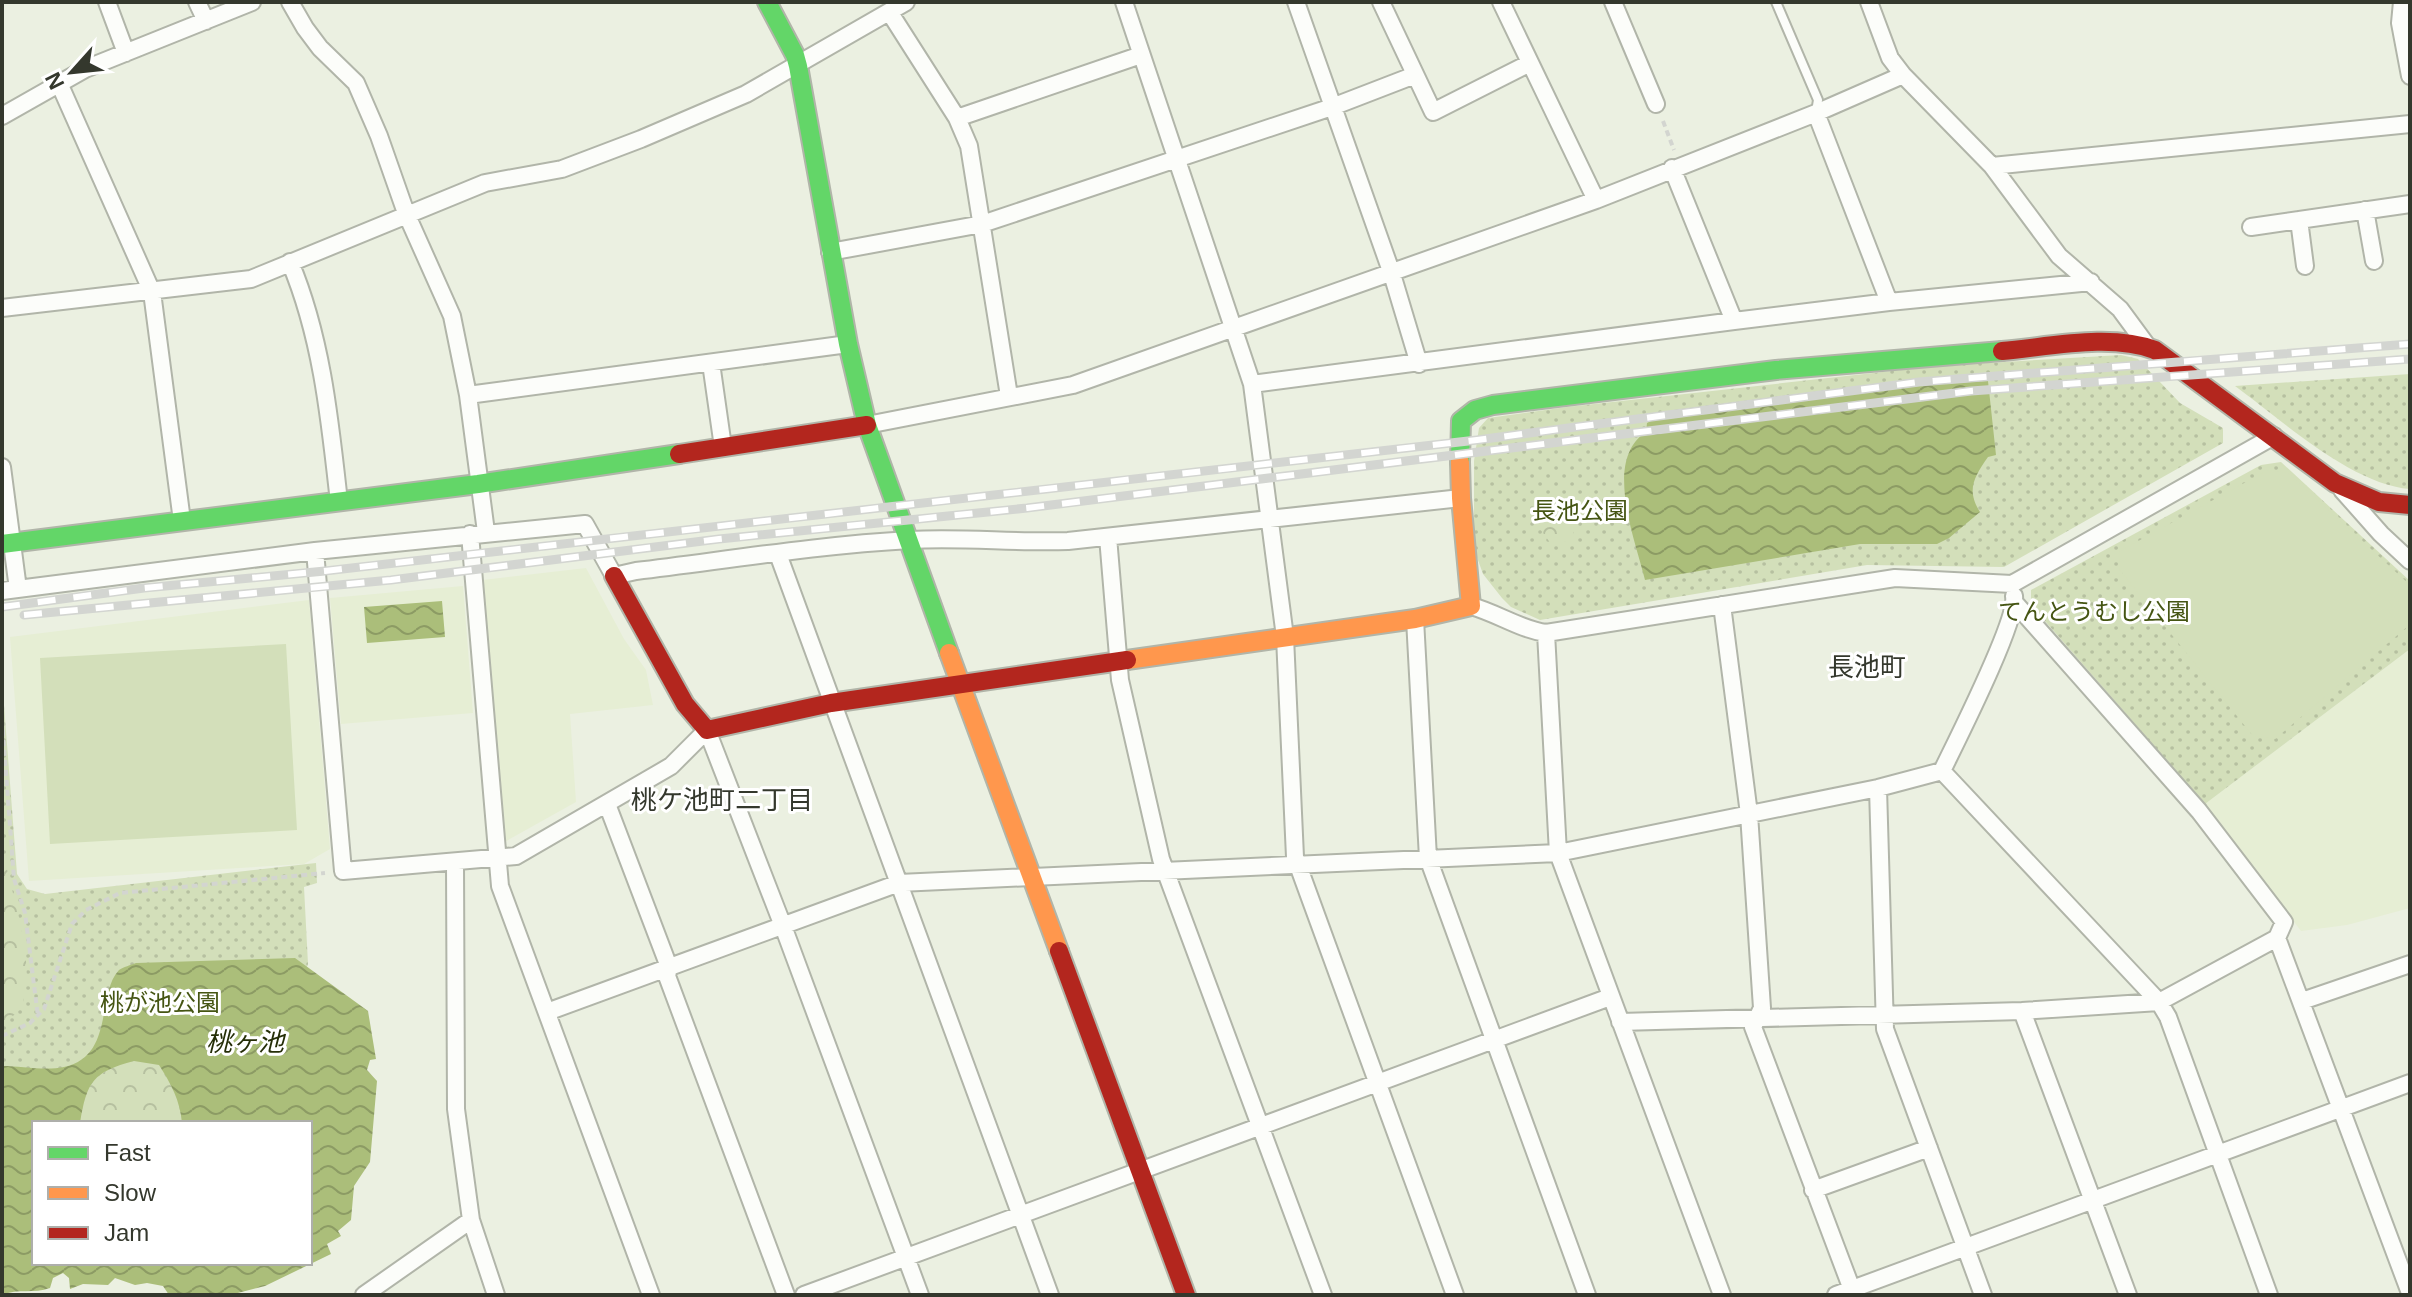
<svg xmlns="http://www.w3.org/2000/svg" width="2412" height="1297" font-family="Helvetica,'Noto Sans JP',sans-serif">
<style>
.built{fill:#e6eed4}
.grass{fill:url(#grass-dots)}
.forest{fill:url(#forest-crowns)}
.pitch{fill:#d3dfba}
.water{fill:url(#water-waves);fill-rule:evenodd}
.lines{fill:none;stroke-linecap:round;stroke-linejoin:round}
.lane-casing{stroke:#b1b5a9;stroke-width:12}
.street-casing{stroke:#b1b5a9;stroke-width:20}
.fast-casing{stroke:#b1b5a9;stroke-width:22}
.slow-casing{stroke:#b1b5a9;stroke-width:22}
.jam-casing{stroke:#b1b5a9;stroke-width:22}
.path{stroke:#d3d5d0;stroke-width:4;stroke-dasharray:6 4;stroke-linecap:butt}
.lane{stroke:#fcfdfa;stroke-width:8}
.street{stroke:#fcfdfa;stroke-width:16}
.fast{stroke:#63d668;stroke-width:18}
.slow{stroke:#ff974d;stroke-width:18}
.jam{stroke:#b3261e;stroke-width:18}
.rail-casing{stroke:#d3d5d1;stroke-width:9}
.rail{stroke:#fff;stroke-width:6;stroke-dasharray:18;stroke-linecap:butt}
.labels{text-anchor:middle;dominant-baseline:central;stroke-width:6;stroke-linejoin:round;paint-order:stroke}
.park-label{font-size:24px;fill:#455513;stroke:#fff}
.neighbourhood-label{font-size:26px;fill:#34382d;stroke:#fff}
.water-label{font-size:26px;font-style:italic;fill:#252e07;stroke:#fff}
</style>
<defs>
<pattern id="grass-dots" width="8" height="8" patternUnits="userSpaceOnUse" patternTransform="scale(2)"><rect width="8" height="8" fill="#d3dfba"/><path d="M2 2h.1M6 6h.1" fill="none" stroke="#b6c0a0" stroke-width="1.8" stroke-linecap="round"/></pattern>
<pattern id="forest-crowns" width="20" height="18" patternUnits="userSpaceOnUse" patternTransform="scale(2)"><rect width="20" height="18" fill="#d3dfba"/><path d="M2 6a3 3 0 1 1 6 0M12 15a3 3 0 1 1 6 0" fill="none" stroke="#b6c0a0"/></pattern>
<pattern id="water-waves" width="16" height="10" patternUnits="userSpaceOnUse" patternTransform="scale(2)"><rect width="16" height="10" fill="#abbe7a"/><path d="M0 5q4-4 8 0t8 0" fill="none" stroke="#8c9b64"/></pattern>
</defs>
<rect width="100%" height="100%" fill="#ebf0e1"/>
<path class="built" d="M586,568L624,639L646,670L653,705L570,714L576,802L501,844L483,580Z
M463,586L473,713L341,724L330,598Z
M309,600L330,849L304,864L29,881L10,637Z
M2410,649V908L2347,925L2301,931L2205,804Z"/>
<path class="grass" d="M2121,355L2138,359L2180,403L2223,428V443L2004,567L1867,565L1540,620L1511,607L1502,598L1483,574L1474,549V461L1479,428L1488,418L1567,407L1937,366Z
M2410,374V489C2351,484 2283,421 2235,386Z
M2281,462L2410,581V649L2205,804L2031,605V590L2261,465Z
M2,679L17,874L27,889L45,894L316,863L317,883L304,887L308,964L287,1022L235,1123H34L2,1165Z"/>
<path class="forest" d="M1567,510L1576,525L1571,541L1551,544L1541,530L1547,513Z
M2,846C10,892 36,955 23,1002C20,1012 11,1018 2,1024Z
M134,1061L158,1065C171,1084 180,1100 182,1123H80C87,1081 93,1072 134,1061Z"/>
<path class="pitch" d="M2268,470L2288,473L2410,585V621L2407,627L2275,739L2253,736L2119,569L2120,551Z
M286,644L297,830L50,844L40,658Z"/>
<path class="water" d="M1988,381L1996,455L1988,457C1974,477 1966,490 1980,512L1949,538L1937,544H1860L1645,580C1635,539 1603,460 1646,432L1647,423L1674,410L1836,389Z
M442,601L445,637L367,643L364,607Z
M295,958L368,1011L376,1059L370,1060L367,1070L377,1081L370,1162L354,1186L351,1220L338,1231L341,1236L327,1244L331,1254L265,1286L230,1295H169L163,1286L147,1283L135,1285L115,1278L108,1285L83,1284L70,1289L69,1278L63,1273L53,1278L50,1288C34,1294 18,1288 2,1295V1066C21,1066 45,1071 64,1067C115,1056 96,994 119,970C123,967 131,965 136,963ZM134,1061L159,1065C171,1084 180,1100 182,1123H310V1263H34V1123H80C87,1081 93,1072 134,1061Z"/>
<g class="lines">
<g class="lane-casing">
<path id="lane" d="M1776,2L1818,100L1816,112"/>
</g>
<g class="street-casing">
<path id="street" d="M107,2L126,53
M197,2L206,21
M290,2L305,28L320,48L356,83L379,136L406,213L452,316L468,395L486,532
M1124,2L1252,384L1734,321L1889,302L2091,282
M1296,2L1392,274L1419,364
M1381,2L1433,112L1530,63
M1501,2L1596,200
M1613,2L1656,104
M1869,2L1890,58L1903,75L1992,166L2059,256L2120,309L2148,347
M2402,2L2400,23L2410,76
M890,13L957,118L969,146L1009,396
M59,83L152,292L182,521
M1816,113L1889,302
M2,116L85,69L252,2
M957,118L1141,55
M1992,166L2410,124
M1672,168L1734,321
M2365,210L2374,261
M2299,220L2305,266
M2251,227L2410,204
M830,252L982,224L1332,107L1415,75
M290,262C322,338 330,421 339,502
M2,308L251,279L485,183L562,169L641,139L746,94L906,2
M711,363L723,447
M1252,384L1285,637L1295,857L1455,1295
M468,395L848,344
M867,425L1073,385L1596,200L1816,113L1903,75
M2,467L18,589
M2342,490L2381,534L2410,561
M470,534L500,886L651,1295
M1108,537L1120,680L1161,859L1323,1295
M315,551L343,871L516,856L671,766L707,730L783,926L920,1295
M778,554L1050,1295
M2,591L315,551L585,524L614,576L636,571C727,560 819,545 910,540C963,537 1015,543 1068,541L1461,498
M1722,605L1749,814L1762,1008L1753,1027L1854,1295
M1471,606C1497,613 1519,629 1546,633L1895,578L2012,584L2274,436
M1415,619L1428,858L1587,1295
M1546,633L1558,853L1722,1295
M1942,771L2159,1002L2168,1017L2269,1295
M1942,771C1956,742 2018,620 2014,596
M1878,788L1885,1029L1983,1295
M607,804L669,967L667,976L786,1295
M455,862L456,1109L471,1220L496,1295
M2277,938L2410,1293
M2302,1001L2410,964
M2022,1011L2128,1295
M547,1012L899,883L1558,853L1878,788L1942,771
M1620,1022L2022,1011L2159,1002L2277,938L2284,922L2199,811L2015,603
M1813,1190L1929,1148
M364,1295L471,1220
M804,1295L1610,997
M1836,1295L2410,1083"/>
</g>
<g class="fast-casing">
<path id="fast" d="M767,2L795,55L798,66L848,344L867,425L949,653
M1460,462L1461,421L1475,410L1493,405L1776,370L2002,351
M2,544L478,484L679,454"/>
</g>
<g class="slow-casing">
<path id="slow" d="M949,653L1059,951
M1127,660L1415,619L1471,606L1461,498L1460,462"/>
</g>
<g class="jam-casing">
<path id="jam" d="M2002,351C2049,347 2110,333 2155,350L2335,483L2379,502L2410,505
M679,454L867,425
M614,576L685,704L707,730L831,703L1127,660
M1059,951L1186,1295"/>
</g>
<path class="path" d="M1663,121L1674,150
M2,720L14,879L25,913L38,1017
M2,1036L30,1023L44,1009L72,924L86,910L120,893L325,873"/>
<use href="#lane" class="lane"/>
<use href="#street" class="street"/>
<use href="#fast" class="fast"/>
<use href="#slow" class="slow"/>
<use href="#jam" class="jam"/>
<g class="rail-casing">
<path id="rail" d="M2,607L144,588L325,571L1477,440L1919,382L2410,344
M24,615L391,580L719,539L1027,508L1971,391L2410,359"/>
</g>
<use href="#rail" class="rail"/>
</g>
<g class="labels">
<g class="park-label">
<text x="1580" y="510">長池公園</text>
<text x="2094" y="611">てんとうむし公園</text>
<text x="160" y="1002">桃が池公園</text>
</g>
<g class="neighbourhood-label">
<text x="1867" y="667">長池町</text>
<text x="722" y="800">桃ケ池町二丁目</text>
</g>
<g class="water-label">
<text x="245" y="1042">桃ヶ池</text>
</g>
</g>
<rect width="2412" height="1297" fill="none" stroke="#34382d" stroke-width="8"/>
<rect x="32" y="1121" width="280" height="144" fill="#ffffff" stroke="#aeafab" stroke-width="2"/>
<rect x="48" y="1147" width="40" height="12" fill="#63d668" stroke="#aeafab" stroke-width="2"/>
<text x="104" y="1161" font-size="24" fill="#34382d">Fast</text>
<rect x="48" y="1187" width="40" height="12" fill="#ff974d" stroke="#aeafab" stroke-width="2"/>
<text x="104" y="1201" font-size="24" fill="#34382d">Slow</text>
<rect x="48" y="1227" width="40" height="12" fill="#b3261e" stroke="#aeafab" stroke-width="2"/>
<text x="104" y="1241" font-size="24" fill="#34382d">Jam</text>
<g transform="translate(72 72) rotate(243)" stroke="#ffffff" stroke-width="6" paint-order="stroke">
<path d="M0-6L14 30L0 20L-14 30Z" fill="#34382d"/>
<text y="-12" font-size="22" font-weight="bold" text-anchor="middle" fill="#34382d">N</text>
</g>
</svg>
